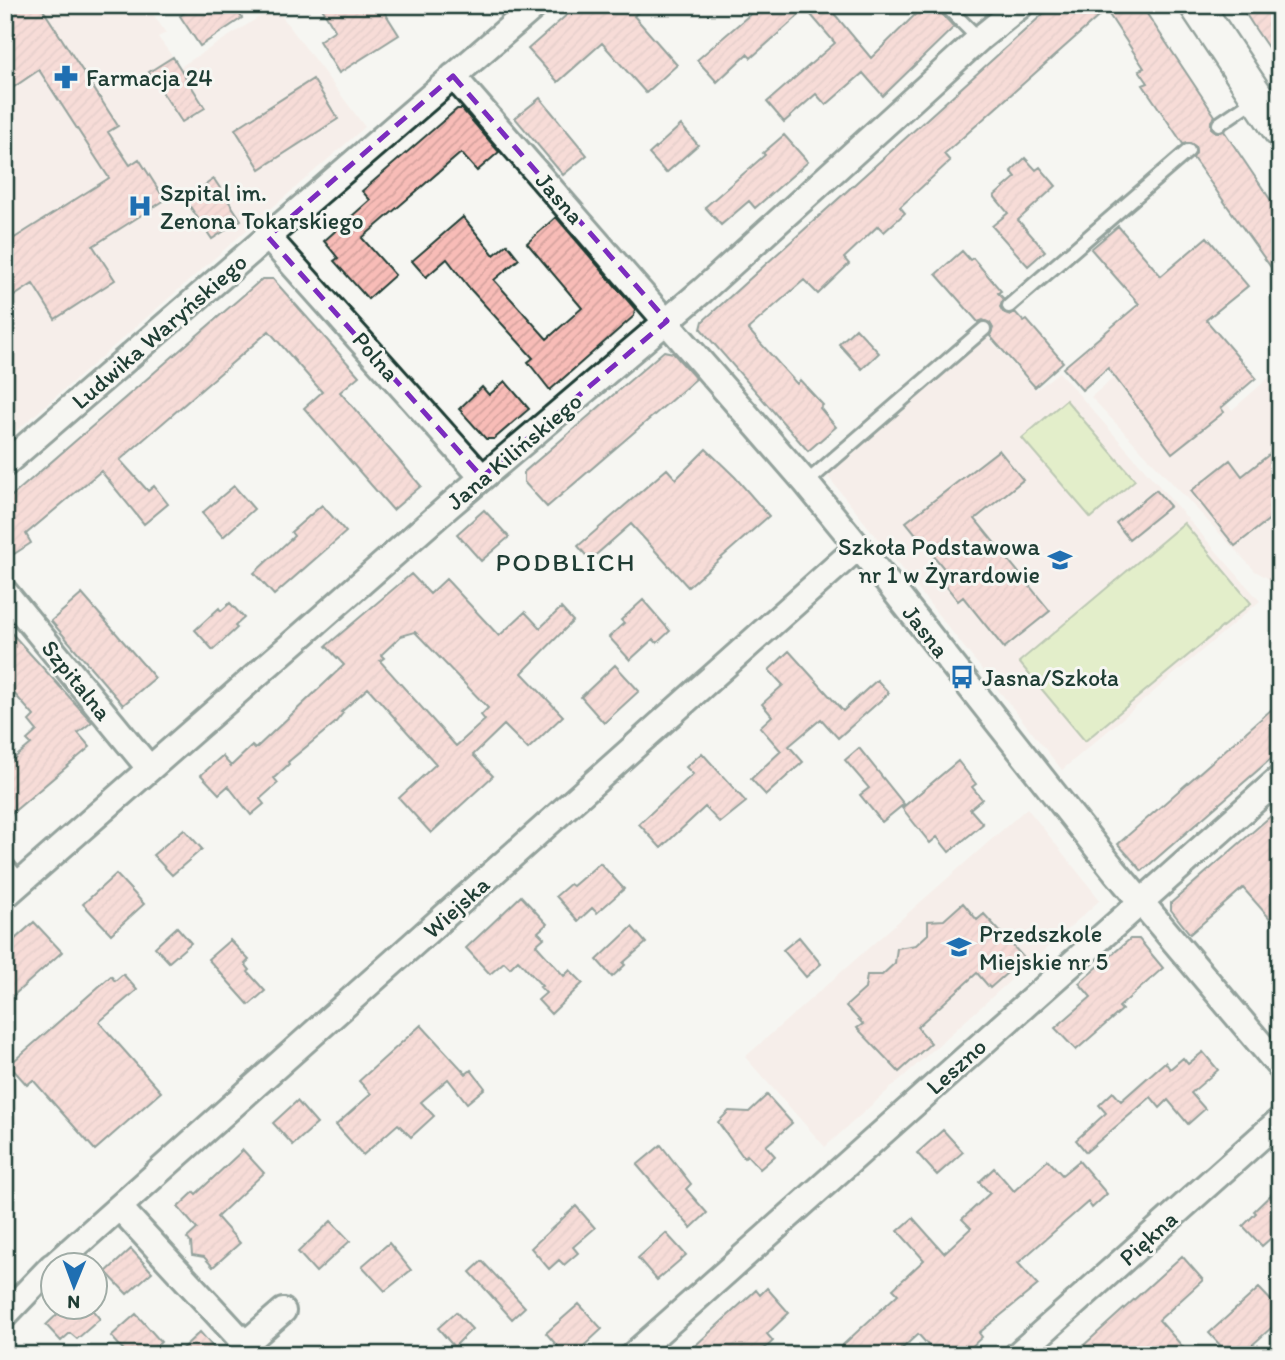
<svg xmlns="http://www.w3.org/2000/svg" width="1285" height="1360" font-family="Itim,sans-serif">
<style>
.built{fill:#f7e5e0}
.garden{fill:#cde59a;stroke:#769167;stroke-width:2}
.building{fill:url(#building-hatch);stroke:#1f3d34;stroke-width:2;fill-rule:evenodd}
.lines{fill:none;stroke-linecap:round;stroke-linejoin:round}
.service-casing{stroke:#1f3d34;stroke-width:18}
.minor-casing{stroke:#1f3d34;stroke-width:30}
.tertiary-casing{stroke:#1f3d34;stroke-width:37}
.service{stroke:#f6f6f2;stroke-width:12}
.minor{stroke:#f6f6f2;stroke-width:24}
.tertiary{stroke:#f6f6f2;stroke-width:32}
.marked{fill:none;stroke:#7b2cbf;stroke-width:5;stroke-dasharray:14 9;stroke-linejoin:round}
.labels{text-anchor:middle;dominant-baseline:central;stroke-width:6;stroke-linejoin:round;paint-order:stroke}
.poi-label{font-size:24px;fill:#1f3d34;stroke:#f6f6f2;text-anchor:start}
.street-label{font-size:24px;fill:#1f3d34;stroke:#f6f6f2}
.neighbourhood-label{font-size:26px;letter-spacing:2px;fill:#1f3d34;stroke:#f6f6f2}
</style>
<defs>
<pattern id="building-hatch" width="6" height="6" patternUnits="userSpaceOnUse" patternTransform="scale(1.75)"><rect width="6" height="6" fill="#f8bcb7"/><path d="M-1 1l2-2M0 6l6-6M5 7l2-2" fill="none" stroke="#d4a29e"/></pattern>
</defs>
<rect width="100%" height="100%" fill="#f6f6f2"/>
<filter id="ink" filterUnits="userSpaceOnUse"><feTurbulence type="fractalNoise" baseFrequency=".0143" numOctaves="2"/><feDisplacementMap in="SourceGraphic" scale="14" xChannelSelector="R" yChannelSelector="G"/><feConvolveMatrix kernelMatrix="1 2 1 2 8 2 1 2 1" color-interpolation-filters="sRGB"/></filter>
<g filter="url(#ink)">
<path class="built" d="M5,5H147L166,33L158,37L180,67L275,7L365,127L21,427L5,438Z
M1166,332L1232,410L1280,368V585L1255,571L1091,397Z
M987,336L1036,390L1059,372L1260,601L1062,770L826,474Z
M1027,808L1100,900L825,1147L745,1057Z"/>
<path class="garden" d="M1066,400L1135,480L1091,518L1022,438Z
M1184,523L1251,603L1085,741L1019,662Z"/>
<path class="building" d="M5,5H40L118,126L108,132L130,165L139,159L165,200L93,246L115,280L55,319L33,284L5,302V244L109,178L39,70L5,93V30L13,25L5,13Z
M195,5H233L242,18L200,46L180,16Z
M320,5H380L399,35L339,73L319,41L335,30Z
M578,5H646L634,16L677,65L646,93L602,43L558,82L528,49Z
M761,5H827L871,58L925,5H936L939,11L954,27L883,96L863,73L826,105L816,94L784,122L767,102L835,43L806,9L751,58L747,54L717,82L697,60Z
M1053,5H1141L1215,116L1211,121V128L1216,132L1224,131L1280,214V280L1193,158L1196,153L1195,146L1190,143L1183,144L1143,85L1148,83L1139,70L1144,68L1106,10L944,154L950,161L900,207L905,213L884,232L878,226L844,258L849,264L818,294L804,280L748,329L797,384L800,380L823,405L820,408L836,427L808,451L701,329L703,321Z
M1240,5H1280V65L1256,30Z
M173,57L205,108L182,122L149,72Z
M313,79L338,119L260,169L235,129Z
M540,98L587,155L563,175L515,118Z
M457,109H462L499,152L477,171L461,153L362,238L395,275L368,299L334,261L338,258L324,241L370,200L362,191Z
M681,125L698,145L666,173L649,154Z
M784,135L808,162L755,208L749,201L721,225L705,207L765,155L763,153Z
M1025,158L1036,170L1040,167L1056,186L1018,220L1045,251L1028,266L992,226L1008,213L994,196L1016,177L1011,171Z
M214,179L241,220L212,239L185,199Z
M463,217L494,255L507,244L519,259L494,280L547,339L582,308L527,243L556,217L635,309L634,316L550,390L528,362L533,358L471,290L447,259L426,277L412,261Z
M1118,226L1161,276L1207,237L1248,286L1206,320L1256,378L1221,408L1224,412L1172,453L1108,368L1082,390L1063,368L1139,304L1091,249Z
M962,251L970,260L973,258L1001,291L998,293L1004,299L1000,307L1003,312L1010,315L1015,312L1024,322L1027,320L1063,362L1035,387L990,336L993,328L990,323L983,320L978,322L936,274Z
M262,279H273L359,376L340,392L421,486L393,510L304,408L322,392L269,331L120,460L148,491L154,486L168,504L144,524L101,471L26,534L31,543L5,560V502Z
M856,328L879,353L862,369L839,344Z
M664,351L673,353L696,379L547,507L524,482V472Z
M505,381L529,409L494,439H486L459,409L482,387L489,395Z
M1280,446V511L1235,546L1191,491L1230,460L1242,476Z
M706,449L735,477L769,516L688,587L631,524L590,560L578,546L667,469L676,479Z
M999,450L1023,480L975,519L1050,611L1004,648L963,597L958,601L939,577L946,571L906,522Z
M234,486L254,509L223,537L202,513Z
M1156,490L1170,506L1129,539L1116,523Z
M322,505L346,532L274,595L254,573L294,536L291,532Z
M484,510L509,537L481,561L457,534Z
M411,574L430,594L446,579L499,636L525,612L540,628L561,608L573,621L522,673L563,716L528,749L504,725L473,755L493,776L431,833L399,798L436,764L368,688L341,712L343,713L335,723L288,762L289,764L274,778L278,783L260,799L264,804L251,815L228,786L219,794L201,775L222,756L231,766L252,746L255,749L344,665L326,646ZM415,632L488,708L481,715L485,720L456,746L380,661L384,658L381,655L401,636Z
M82,594L155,678L123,705L51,621Z
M643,600L670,631L657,643L653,639L630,660L609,637L624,623L621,620Z
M230,603L244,618L235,626L237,628L213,650L195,630L219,608L221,611Z
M5,626L92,722L78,733L90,747L5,819V766L31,744L27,740L37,731L29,721L34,716L5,683Z
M789,651L843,711L877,680L889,693L838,738L821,719L789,746L803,762L766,795L751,779L781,751L760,727L772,716L762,704L783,685L769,670Z
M615,665L639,691L604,723L581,697Z
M1280,702V751L1142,871L1118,844Z
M859,748L904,804L882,822L860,795L869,788L845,760Z
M702,753L746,802L720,823L705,807L661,848L639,824L693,774L686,767Z
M958,761L976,784L972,787L982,799L970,809L983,824L949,852L937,837L930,843L902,808Z
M1280,808V930L1243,888L1190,934L1171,910V903Z
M184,829L202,849L172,875L153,855Z
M600,863L624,889L597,913L592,908L578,921L556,896L570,884L573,886Z
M116,874L144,904L111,934L83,904Z
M521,896L547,924L538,932L544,938L536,945L564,976L570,970L583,983L551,1014L538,1000L546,993L540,987L542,986L518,960L510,968L504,962L490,974L466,948Z
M963,903L977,920L984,914L1024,958L990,988L977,973L917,1027L931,1043L899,1072L857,1028L863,1024L846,1006L865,989L867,975H882L895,963L897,948L916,945L928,934V921L944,920Z
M34,922L62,952L5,1003V948Z
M177,927L191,943L169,962L155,947Z
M632,927L646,943L623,963L625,965L612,977L597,960Z
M799,937L821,964L806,977L783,950Z
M1130,939H1139L1163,968L1119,1007L1122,1010L1076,1050L1055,1028L1091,997L1079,983Z
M230,940L249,960L245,964L250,970L248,972L265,991L249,1005L208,959Z
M123,974L137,990L99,1022L161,1092L95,1150L33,1080L27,1085L9,1065L111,976L115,981Z
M421,1025L466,1074L471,1070L485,1088L467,1103L448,1079L421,1102L434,1116L411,1137L398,1124L363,1155L336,1125L371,1094L359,1081Z
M1203,1052L1218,1070L1191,1093L1205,1109L1188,1124L1168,1100L1160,1108L1151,1097L1086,1152L1076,1140L1106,1113L1099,1105L1113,1092L1121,1101L1165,1062L1170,1069L1183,1058L1188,1064Z
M767,1095L792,1123L766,1146L775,1156L760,1169L747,1155L744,1158L718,1122L729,1111L749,1112Z
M297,1101L317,1124L293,1145L273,1123Z
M943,1130L963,1152L937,1175L917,1153Z
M661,1145L691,1184L686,1189L707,1213L691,1228L637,1165Z
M243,1150L264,1173L217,1217L240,1243L213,1267L204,1257L192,1255L191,1243L187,1238L197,1229L178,1207L194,1192L196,1194Z
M1048,1160L1062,1175L1079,1161L1107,1194L1092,1208L1088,1202L1018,1263L1038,1285L979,1333L982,1337L963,1355H937L918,1334L895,1355H832L898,1294L893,1289L924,1260L898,1231L913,1218L944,1253L971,1228L962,1219L990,1193L979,1182L994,1168L1014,1191Z
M1280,1186V1230L1262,1246L1243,1226L1256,1213L1254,1211Z
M576,1206L595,1228L573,1247L578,1253L564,1265L559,1260L549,1269L531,1248Z
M331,1221L350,1241L316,1272L298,1252Z
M666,1233L686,1255L657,1280L638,1258Z
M389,1243L411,1270L385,1291L362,1266Z
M131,1249L152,1272L127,1294L106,1272Z
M1182,1256L1203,1280L1159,1320L1190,1355H1144L1136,1345L1125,1355H1073Z
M482,1261L525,1307L512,1319L470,1272Z
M767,1288L789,1313L767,1334L773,1341L758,1355H685L756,1290L760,1295Z
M1259,1288L1280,1310V1320L1241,1355H1229L1209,1333Z
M579,1304L602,1329L574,1355H565L546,1333Z
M65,1307H90L100,1319L77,1339L70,1333L61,1341L46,1325Z
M456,1312L472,1329L454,1347L438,1328Z
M136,1314L161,1342L147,1355H128L111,1336Z
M200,1332L220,1355H175Z"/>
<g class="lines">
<g class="service-casing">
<path id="service" d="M945,5L979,39
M1219,124L1257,98
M1009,306L1188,151
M806,483L984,329
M5,862L21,882"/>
</g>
<g class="minor-casing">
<path id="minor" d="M453,76L806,483L888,583L1115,871L1280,1067
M268,237L482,477
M5,464L536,5
M5,592L149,768
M5,896L449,506L702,291L979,39L1021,5
M120,1208L245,1344L283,1311
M53,1266L858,547
M5,1315L52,1266
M633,1355L1280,778
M1017,1355L1280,1120"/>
</g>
<g class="tertiary-casing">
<path id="tertiary" d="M1196,5L1280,131"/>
</g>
<use href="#service" class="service"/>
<use href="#minor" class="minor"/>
<use href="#tertiary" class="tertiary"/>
</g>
</g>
<path d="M0 0H1285V1360H0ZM453,76L667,321L482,477L268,237Z" fill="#f6f6f2" fill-opacity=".55" fill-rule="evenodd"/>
<path class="marked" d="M453,76L667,321L482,477L268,237Z"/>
<defs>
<g id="pharmacy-bare" transform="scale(1.89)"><path d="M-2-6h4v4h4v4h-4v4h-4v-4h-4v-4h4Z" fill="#1f6fb2" stroke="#f6f6f2" stroke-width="2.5" paint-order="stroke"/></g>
<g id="hospital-bare" transform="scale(1.89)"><path d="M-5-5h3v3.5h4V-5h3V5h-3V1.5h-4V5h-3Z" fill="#1f6fb2" stroke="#f6f6f2" stroke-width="2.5" paint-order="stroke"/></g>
<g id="school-bare" transform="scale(1.89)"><path d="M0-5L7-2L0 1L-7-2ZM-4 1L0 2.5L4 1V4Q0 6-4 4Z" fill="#1f6fb2" stroke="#f6f6f2" stroke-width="2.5" paint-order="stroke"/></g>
<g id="bus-bare" transform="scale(1.89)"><path d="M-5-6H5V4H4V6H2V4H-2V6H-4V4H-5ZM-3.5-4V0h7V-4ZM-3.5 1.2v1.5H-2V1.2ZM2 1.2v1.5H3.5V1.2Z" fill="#1f6fb2" stroke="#f6f6f2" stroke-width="2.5" paint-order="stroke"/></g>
</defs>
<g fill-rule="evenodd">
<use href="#pharmacy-bare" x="66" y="77"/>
<use href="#hospital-bare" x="140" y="206"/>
<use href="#school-bare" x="1060" y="560"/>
<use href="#bus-bare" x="962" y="677"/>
<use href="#school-bare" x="959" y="947"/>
</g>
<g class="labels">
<g class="poi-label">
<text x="86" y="77">Farmacja 24</text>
<text x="160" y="192">Szpital im.<tspan x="160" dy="28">Zenona Tokarskiego</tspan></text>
<text x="1040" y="546" text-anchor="end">Szkoła Podstawowa<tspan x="1040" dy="28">nr 1 w Żyrardowie</tspan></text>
<text x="982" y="677">Jasna/Szkoła</text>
<text x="979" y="933">Przedszkole<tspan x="979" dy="28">Miejskie nr 5</tspan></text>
</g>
<g class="street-label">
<text transform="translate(560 198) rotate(49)">Jasna</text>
<text transform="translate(159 331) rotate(-41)">Ludwika Waryńskiego</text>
<text transform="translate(376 356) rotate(49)">Polna</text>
<text transform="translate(514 451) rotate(-40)">Jana Kilińskiego</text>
<text transform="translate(926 631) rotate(52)">Jasna</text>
<text transform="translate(77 680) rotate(51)">Szpitalna</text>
<text transform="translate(456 907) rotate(-42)">Wiejska</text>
<text transform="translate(956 1066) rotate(-42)">Leszno</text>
<text transform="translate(1148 1238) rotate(-42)">Piękna</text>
</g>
<g class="neighbourhood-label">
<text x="566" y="562">PODBLICH</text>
</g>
</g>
<rect width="1285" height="1360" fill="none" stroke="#f6f6f2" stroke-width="28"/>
<rect x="14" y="14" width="1257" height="1332" fill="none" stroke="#1f3d34" stroke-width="2.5" filter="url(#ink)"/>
<g transform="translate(74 1286) rotate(181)"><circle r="33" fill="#f6f6f2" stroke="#a0aca6" stroke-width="2"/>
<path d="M0-5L12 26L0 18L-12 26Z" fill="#1f6fb2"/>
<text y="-10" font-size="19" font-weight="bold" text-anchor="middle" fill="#1f3d34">N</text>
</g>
</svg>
